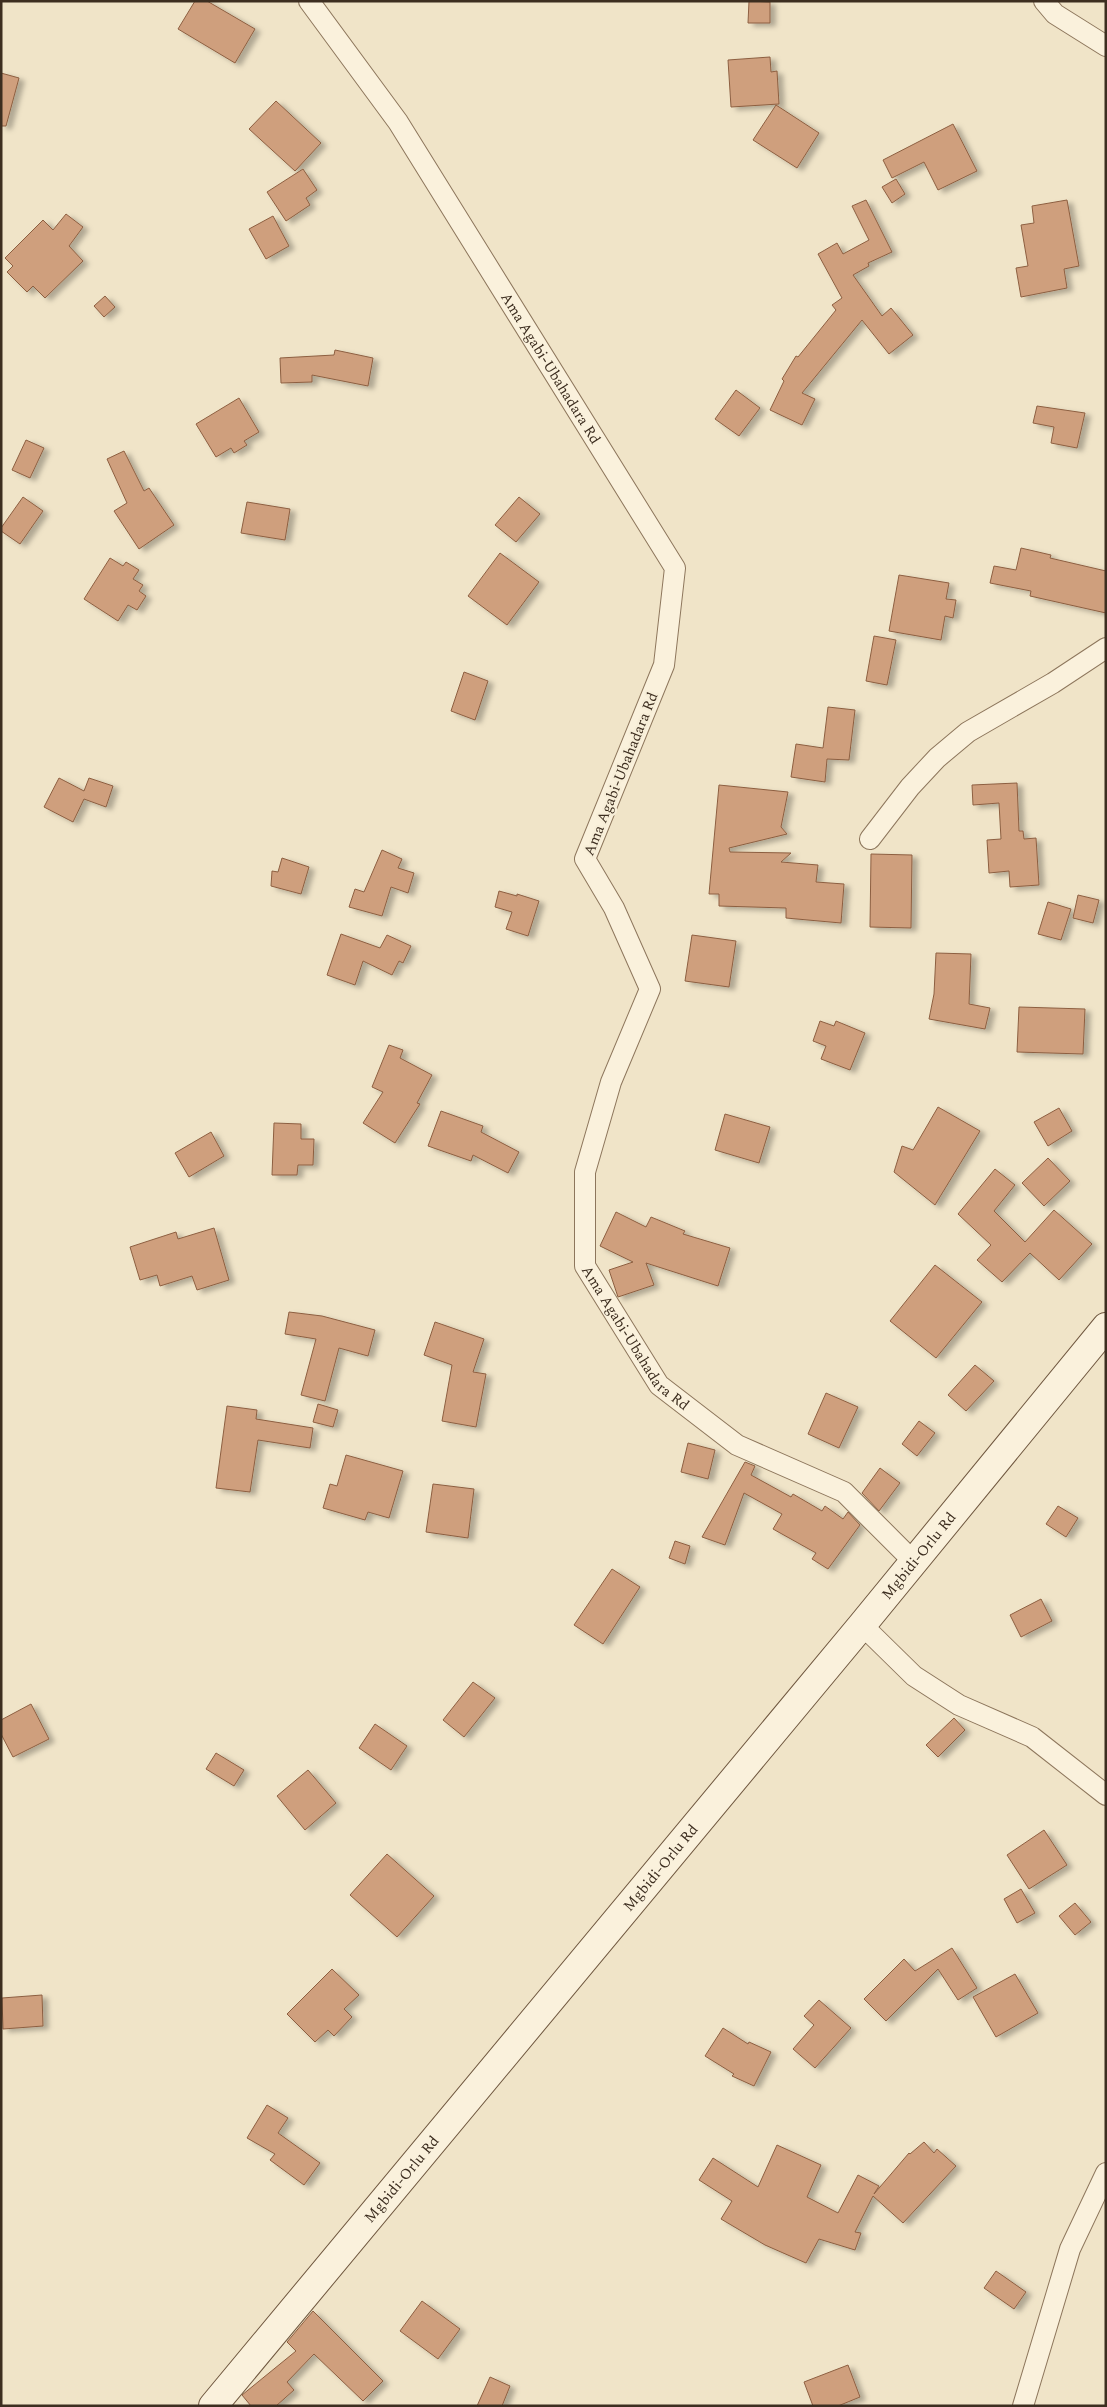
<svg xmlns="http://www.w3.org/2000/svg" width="1107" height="2407" font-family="Spectral,serif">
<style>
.building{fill:#cf9f7d;stroke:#8d5f41;filter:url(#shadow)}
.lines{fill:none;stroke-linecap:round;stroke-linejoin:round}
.street-casing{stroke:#8d765c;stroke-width:22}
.secondary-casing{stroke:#6f573f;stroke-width:30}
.street{stroke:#faf1dc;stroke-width:20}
.secondary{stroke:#faf1dc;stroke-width:28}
.labels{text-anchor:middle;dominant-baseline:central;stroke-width:4.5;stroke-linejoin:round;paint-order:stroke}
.street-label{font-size:15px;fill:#3d2e20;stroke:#f7eed8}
</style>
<defs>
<filter id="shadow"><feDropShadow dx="5.5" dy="3" stdDeviation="2.5" flood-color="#0004"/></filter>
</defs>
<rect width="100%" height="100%" fill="#f0e4c8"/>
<path class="building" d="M195,1H207L255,29L235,63L178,29Z
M749,1L770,2V23H748Z
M770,57L771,72L777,71L779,104L731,107L728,60Z
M1,73L19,78L6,126H1Z
M276,101L321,143L295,171L249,129Z
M776,105L819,133L797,168L753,140Z
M953,124L977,171L938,190L924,162L892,178L883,160Z
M303,169L317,190L306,198L310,205L286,221L267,192Z
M896,179L905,194L892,203L882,187Z
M866,200L892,252L868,263L869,266L853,275L882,316L891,308L913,335L889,354L862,320L802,393L815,399L802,425L770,410L784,381L782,379L796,356L798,357L836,310L832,305L842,298L818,254L837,243L843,254L869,240L852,206Z
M1067,200L1079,266L1064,269L1067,288L1021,297L1016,268L1028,266L1021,225L1034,223L1032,206Z
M66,214L83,227L69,246L83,261L45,298L33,286L27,292L7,272L13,266L5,258L43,220L53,230Z
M273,216L289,246L266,259L249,229Z
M105,296L115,307L104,317L94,306Z
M335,350L373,358L368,386L312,375V382L281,383L280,358L334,355Z
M736,390L760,408L739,436L715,419Z
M239,398L259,432L244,441L247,445L234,453L231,448L216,457L196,424Z
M1037,406L1085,413L1077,448L1051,443L1054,427L1033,423Z
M26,440L44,448L30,478L12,470Z
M124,451L144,491L149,488L174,525L139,549L114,511L127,503L107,459Z
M23,497L43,511L20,544L1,531V528Z
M519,497L540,514L516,542L495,525Z
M247,502L290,509L285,540L241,533Z
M1021,548L1051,555L1050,558L1106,571V613L1030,596L1031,591L990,583L994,566L1016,570Z
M500,553L539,582L507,625L468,596Z
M110,558L123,566L126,562L139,570L133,579L143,585L139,591L146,596L137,610L128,605L118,621L84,599Z
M899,575L949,583L946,599L956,600L953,618L945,616L941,640L889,631Z
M874,636L896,640L887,685L866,681Z
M464,672L488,681L475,720L451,711Z
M828,707L855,710L849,760L827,759L825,782L791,777L796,744L823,748Z
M59,778L84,791L89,778L113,786L106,807L84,799L73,822L44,807Z
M1017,783L1019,831H1023L1024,839L1036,838L1039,885L1010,887L1009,871L989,873L987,840L1001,839L999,803L973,805L972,785Z
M719,785L788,792L781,827L787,834L729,848L730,852L791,853L781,862L818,865L816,882L844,884L841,923L786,918V908L719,906V894H709Z
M382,850L402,859L398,868L414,873L408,893L391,887L382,916L349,907L355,889L364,892Z
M871,854L912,855L911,928L870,927Z
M282,858L309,867L301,894L271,886L272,871L278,872Z
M499,891L517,896V894L539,901L528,936L506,929L512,912L495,907Z
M1078,895L1099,900L1093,923L1073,918Z
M1048,902L1071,909L1061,940L1038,934Z
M341,934L380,948L387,935L411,946L403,963L399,961L392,975L363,961L355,985L327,975Z
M692,935L736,941L729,987L685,981Z
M936,953L971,954L969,1004L990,1008L985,1029L929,1019L934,994Z
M1019,1007L1085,1009L1083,1054L1017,1052Z
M820,1021L834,1026L836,1021L865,1033L850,1070L821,1059L826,1046L813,1041Z
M389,1045L403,1050L400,1058L432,1075L417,1103L420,1104L395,1143L363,1123L383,1092L372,1087Z
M938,1107L980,1131L935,1205L894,1172L902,1146L913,1150Z
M1059,1108L1072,1131L1048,1146L1034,1122Z
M441,1111L483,1126L481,1132L519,1152L508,1173L473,1155L471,1161L428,1146Z
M725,1114L770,1127L759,1163L715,1150Z
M274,1123L301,1124V1139H314L313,1165H298L297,1175H272Z
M211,1132L224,1156L189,1177L175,1153Z
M1048,1158L1070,1181L1044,1206L1022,1183Z
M995,1169L1015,1185L994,1211L1025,1242L1054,1210L1092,1244L1059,1280L1030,1253L1002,1282L977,1260L991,1245L958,1214Z
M616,1212L646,1227L651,1217L685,1231L683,1234L730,1248L718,1286L646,1263L654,1285L618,1297L609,1270L633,1262L600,1246Z
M214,1228L229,1280L197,1290L192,1276L160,1286L157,1275L140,1280L130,1247L176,1232L178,1239Z
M935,1265L982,1302L936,1358L890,1321Z
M289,1312L322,1316L375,1330L368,1356L339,1348L325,1401L301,1395L316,1339L285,1334Z
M435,1322L484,1339L473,1372L486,1374L476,1427L442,1421L452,1365L424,1355Z
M975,1365L994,1381L966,1411L948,1395Z
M826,1393L858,1407L839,1448L808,1434Z
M318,1404L338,1410L333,1427L313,1422Z
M227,1406L257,1410L256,1419L313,1428L310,1448L258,1440L250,1492L216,1488Z
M919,1421L935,1433L917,1456L902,1444Z
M688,1443L715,1450L708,1479L681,1472Z
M346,1455L403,1471L389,1518L368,1512L365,1520L323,1508L330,1484L337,1486Z
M745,1462L755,1466L751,1475L791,1497L793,1494L822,1511L825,1506L843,1519L848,1512L860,1525L828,1569L812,1559L816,1553L773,1529L782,1514L744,1493L725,1545L702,1537Z
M880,1468L900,1483L879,1511L862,1493Z
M433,1484L474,1489L468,1538L426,1532Z
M1058,1506L1078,1518L1066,1537L1046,1524Z
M675,1541L690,1546L685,1564L669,1558Z
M612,1569L640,1587L603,1644L574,1625Z
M1041,1599L1052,1621L1021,1637L1010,1615Z
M473,1682L495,1698L464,1737L443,1720Z
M31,1704L49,1739L13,1757L1,1734V1720Z
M954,1718L965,1730L938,1757L926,1745Z
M375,1724L407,1746L391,1770L359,1748Z
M216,1753L244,1770L234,1786L206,1769Z
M308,1770L336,1803L305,1830L277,1796Z
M1044,1830L1067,1865L1029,1889L1007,1855Z
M387,1854L434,1896L397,1937L350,1895Z
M1021,1889L1035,1913L1017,1923L1004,1899Z
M1075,1903L1091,1922L1075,1935L1059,1916Z
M952,1948L977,1988L958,2000L938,1969L886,2021L864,1999L904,1959L915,1971Z
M332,1969L359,1995L344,2009L352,2017L334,2036L328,2030L315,2042L287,2014Z
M1015,1974L1038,2013L996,2037L973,1997Z
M42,1995L43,2026L3,2029L2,1998Z
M819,2000L851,2028L815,2068L793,2049L814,2025L804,2016Z
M723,2028L748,2044L749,2042L771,2052L754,2086L732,2076L734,2074L705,2056Z
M267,2105L288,2118L278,2133L320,2163L304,2185L270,2160L275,2154L247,2138Z
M924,2142L934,2153L937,2149L956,2166L903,2223L873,2196L855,2232L861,2233L855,2250L819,2239L806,2263L765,2245L721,2219L732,2201L699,2180L713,2158L758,2187L777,2145L821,2165L807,2197L838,2213L858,2175L879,2186L874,2194L909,2153L910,2154Z
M996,2271L1026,2292L1014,2309L984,2288Z
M422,2301L460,2329L438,2359L400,2331Z
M313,2311L383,2381L363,2401L314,2354L287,2382L294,2390L276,2406H251L242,2395L296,2351L287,2342Z
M848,2365L860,2397L838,2406H813L804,2382Z
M490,2377L510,2386L502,2406H477Z"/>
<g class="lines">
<g class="street-casing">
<g id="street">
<path id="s1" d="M309,1L398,122L675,568L664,665L585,859L614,908L650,989L611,1082L585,1172V1266L659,1385L737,1445L844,1492L914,1562"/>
<path d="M1044,1L1055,14L1106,46"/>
<path d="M870,839L910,787L937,758L968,732L1053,683L1106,648"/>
<path d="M862,1625L914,1676L959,1705L1032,1737L1106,1795"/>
<path d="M1023,2406L1070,2249L1106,2173"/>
</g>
</g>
<g class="secondary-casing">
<g id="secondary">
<path id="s2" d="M213,2406L862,1625L1106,1327"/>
</g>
</g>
<use href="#street" class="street"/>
<use href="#secondary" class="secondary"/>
</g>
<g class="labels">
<g class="street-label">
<text stroke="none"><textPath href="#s1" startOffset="440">Ama Agabi-Ubahadara Rd</textPath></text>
<text transform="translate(621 774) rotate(-68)">Ama Agabi-Ubahadara Rd</text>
<text stroke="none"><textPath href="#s1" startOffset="1505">Ama Agabi-Ubahadara Rd</textPath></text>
<text stroke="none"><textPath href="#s2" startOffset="1105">Mgbidi-Orlu Rd</textPath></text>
<text stroke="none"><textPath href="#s2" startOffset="700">Mgbidi-Orlu Rd</textPath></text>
<text stroke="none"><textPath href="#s2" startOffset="295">Mgbidi-Orlu Rd</textPath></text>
</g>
</g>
<rect width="1107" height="2407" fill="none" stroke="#3d2e20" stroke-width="5"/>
</svg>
